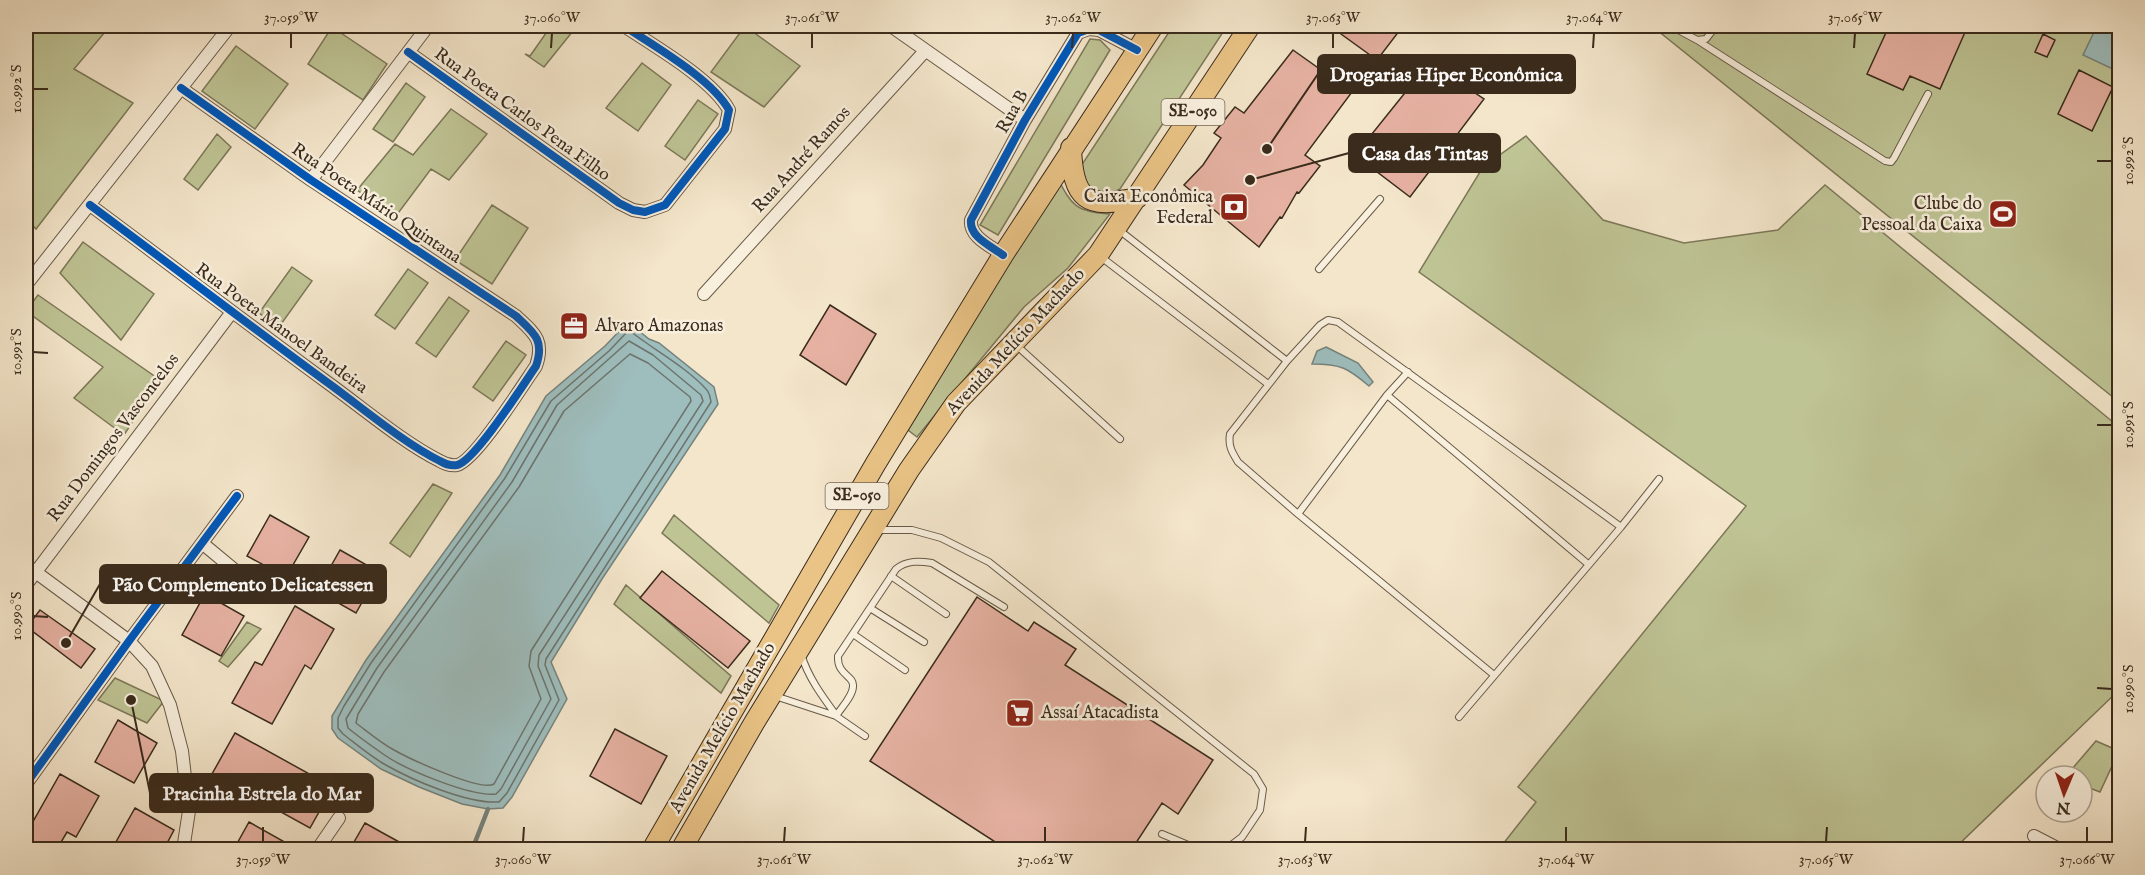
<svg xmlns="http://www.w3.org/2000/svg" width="2145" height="875" font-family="'IM FELL English',serif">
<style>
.green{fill:#bfc495;stroke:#7c7858;stroke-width:1.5}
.water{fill:#9ebebe;stroke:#76837d;stroke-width:1.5}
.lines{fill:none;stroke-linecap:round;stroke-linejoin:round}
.shore{stroke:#6c746d;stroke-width:1.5}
.stream{stroke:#76837d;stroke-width:4.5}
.building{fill:#e6b1a2;stroke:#3a2b1c;stroke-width:1.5}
.service-casing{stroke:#685a48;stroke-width:8}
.minor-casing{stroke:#685a48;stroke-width:14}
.primary-casing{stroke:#3a2b1c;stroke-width:22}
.service{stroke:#f8efdd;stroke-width:6}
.minor{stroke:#f8efdd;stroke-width:12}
.primary{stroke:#eac386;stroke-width:20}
.cycleway-casing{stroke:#f8efdd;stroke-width:11}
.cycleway{stroke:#0057b8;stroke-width:8}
.ticks{fill:none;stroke:#3a2b1c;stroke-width:2}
.labels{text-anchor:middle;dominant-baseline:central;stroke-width:5;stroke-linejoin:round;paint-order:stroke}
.shield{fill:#f8efdd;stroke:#736656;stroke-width:1.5}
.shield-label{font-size:16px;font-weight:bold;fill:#3a2b1c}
.street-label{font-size:18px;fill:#3a2b1c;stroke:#f8efdd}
.poi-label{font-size:18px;fill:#3a2b1c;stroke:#f8efdd;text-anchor:end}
.leader{fill:none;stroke:#3a2b1c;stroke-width:2}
.callout-dot{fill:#3a2b1c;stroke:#f8efdd;stroke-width:2}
.callout{fill:#3a2b1c;stroke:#3a2b1c;stroke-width:2}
.callout-label{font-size:20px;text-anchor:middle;font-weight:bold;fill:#fff}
.neatline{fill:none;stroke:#3a2b1c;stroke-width:2}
.ticks-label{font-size:15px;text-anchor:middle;fill:#3a2b1c}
</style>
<rect width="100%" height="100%" fill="#f4e6cb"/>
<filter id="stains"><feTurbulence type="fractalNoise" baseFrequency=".00333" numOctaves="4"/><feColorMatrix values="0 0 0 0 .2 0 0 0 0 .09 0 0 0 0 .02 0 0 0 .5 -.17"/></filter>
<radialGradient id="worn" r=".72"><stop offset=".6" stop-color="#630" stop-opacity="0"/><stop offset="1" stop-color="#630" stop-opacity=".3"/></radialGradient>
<path class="green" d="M26,26H110L74,69L133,103L36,229L26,218Z
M551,26H577L544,67L525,54L530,56Z
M745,26L800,66L764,107L711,72Z
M1173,26H1227L1120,189L1107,195L1088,189L1081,166Z
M1652,26H2119V402Z
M332,27L387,64L363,100L308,64Z
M1090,39L1100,40L1110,50L998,235L980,225Z
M236,46L288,84L255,129L202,91Z
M642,63L671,85L638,131L606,108Z
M406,83L425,97L393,142L373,129Z
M698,100L718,114L685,160L665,146Z
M451,109L487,134L449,180L431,169L396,216L357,190L395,144L413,155Z
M217,134L231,147L198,190L184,179Z
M1526,136L1603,220L1684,243L1778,230L1825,185L2119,427V690L1954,849H1499L1536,802L1518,787L1746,506L1419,272L1483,167Z
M1057,177C1072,206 1076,212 1110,214L1068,268L1024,307L917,437L908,430L1030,228Z
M492,205L528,228L492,284L455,260Z
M83,242L154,294L121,340L60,273Z
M292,267L312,281L279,327L259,313Z
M408,269L428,283L395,329L375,315Z
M38,295L160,380L124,435L74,398L103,367L26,311Z
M449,297L469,311L436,357L416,343Z
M506,341L526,355L493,401L473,387Z
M433,484L452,493L410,557L390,543Z
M674,515L779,605L769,623L662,533Z
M626,585L731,676L721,693L614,604Z
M247,622L261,629L228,667L219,661Z
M115,678L164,701L147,723L98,700Z
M2096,741L2119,751L2100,792L2082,785V776H2066Z"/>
<path class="water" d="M2097,26H2119V66L2117,71L2083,55Z
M628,322L649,339L659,343L714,387L718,404L602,579L551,662L567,699L512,797L503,808L488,809L462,804L419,787L381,769L338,738L332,729V716L366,660L500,475L546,396L605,346Z
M1326,347L1358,363L1373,382L1369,386C1348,368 1341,364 1312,364L1317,351Z"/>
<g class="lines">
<path class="shore" d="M630,331C654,350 685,366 706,389C710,393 710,397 711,402L546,659L545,665L559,700L507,793L499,802C467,804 412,780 384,764C370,756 356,744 343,734L338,728V718L344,706L371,663L505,478L551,401L609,351L627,332Z
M629,341L653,355L701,395L703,401L539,655L538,666L551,699L501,789L496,794C471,797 407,770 386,756C373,747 360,738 348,728L346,719L377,668L512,482L557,405Z
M630,354L648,363L690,397L691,401L531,651L529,666L541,699L494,784C481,792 410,759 394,750C381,743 368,732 356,723L358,714L384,672L519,487L564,411Z"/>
<path class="stream" d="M472,850L488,809"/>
</g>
<path class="building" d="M1330,26H1403L1377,60Z
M1889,26H1956L1966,30L1940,89L1910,76L1903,90L1867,74Z
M2043,34L2055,40L2047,57L2035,52Z
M1293,50L1352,92L1305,155L1320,166L1299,193L1297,192L1282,218L1280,217L1259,247L1184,185L1203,165L1221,138L1214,133L1235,107L1244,113Z
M1427,61L1484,99L1410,197L1355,155L1408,89L1406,87Z
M2079,70L2113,87L2092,131L2058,114Z
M830,305L876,334L846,385L800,355Z
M270,515L309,537L286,577L247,556Z
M340,550L379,572L356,613L317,591Z
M662,571L750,641L728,668L640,598Z
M205,594L244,616L221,656L182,635Z
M977,597L1028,631L1034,622L1076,649L1065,665L1213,760L1178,814L1162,803L1132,849H1006L870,761Z
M295,606L334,629L311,669L305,665L272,724L232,703L255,662L262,665Z
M40,610L95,649L81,668L27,627Z
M118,720L157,743L134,783L95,762Z
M615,729L667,756L641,804L590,776Z
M235,733L333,787L310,828L212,774Z
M60,774L99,796L76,837L67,832L57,849H26V834Z
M135,808L174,830L164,849H112Z
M249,822L297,849H234Z
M365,823L381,832L412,849H350Z"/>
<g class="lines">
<g class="service-casing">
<path id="service" d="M1671,26L1697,40L1706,39L1716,26
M1697,40L1885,161L1891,162L1894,158L1928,94
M1119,230L1287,361
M1101,257L1268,384
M1319,269L1380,199
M1016,345L1120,439
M1387,395L1588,564
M1298,514L1387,395L1408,372
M876,530H912L941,538L989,562L1254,774L1263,789L1260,810L1242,837L1225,850
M891,576L946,614
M870,608L924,642
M853,634L905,670
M801,654C808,677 822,696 836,715
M1494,675L1298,514L1238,462C1232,452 1228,446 1230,434L1287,361L1320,325L1328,320L1338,322L1621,527
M775,696L836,716L865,736
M836,716C841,708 854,695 853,685C853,675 837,675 838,656L896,569C907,560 920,561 932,563L1004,607
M1459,717L1621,527L1659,479
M1162,834L1200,850"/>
</g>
<g class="minor-casing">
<path id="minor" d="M891,26L1025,120
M408,52L619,203L633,210L645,212L665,205L725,129L729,110C712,79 654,46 624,26
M311,180L428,26
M90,205C168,263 245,322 324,380C359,405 402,442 440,461C445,464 451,466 457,465C475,461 523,385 536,366C545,340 534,333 516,316L311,180L181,88
M1003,255C991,246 969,237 971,220L1025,120L1078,33L1089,29L1099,30L1137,50
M26,285L230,26
M704,294L925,51
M202,543L267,597
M26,565L129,641L152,666L170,705L182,751L189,811L183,850
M26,585L232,312
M26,784L129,641L237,496
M2034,836L2061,850
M317,850L339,818"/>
</g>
<g class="primary-casing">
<path id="primary" d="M1071,148C1073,200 1086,209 1137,198
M652,850L876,463L1003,255L1153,26
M681,850L754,723L909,470L956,403L1098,255L1250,26"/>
</g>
<use href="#service" class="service"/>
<use href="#minor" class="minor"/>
<use href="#primary" class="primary"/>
<g class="cycleway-casing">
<path id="cycleway" d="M408,52L619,203L633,210L645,212L665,205L725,129L729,110C712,79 654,46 624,26
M90,205C168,263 245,322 324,380C359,405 402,442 440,461C445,464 451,466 457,465C475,461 523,385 536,366C545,340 534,333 516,316L311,180L181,88
M1003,255C991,246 969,237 971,220L1025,120L1078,33L1089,29L1099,30L1137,50
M26,784L129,641L237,496"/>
</g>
<use href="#cycleway" class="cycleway"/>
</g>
<path class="ticks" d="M291,48V33M551,48L552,33M812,48V33M1072,48L1073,33M1333,48V33M1593,48L1594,33M1854,48L1855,33M33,89H48M2097,161H2112M33,352L48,353M2097,425H2112M33,616L48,617M2097,688L2112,689M263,842V827M523,842L524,827M784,842L785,827M1045,842V827M1305,842L1306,827M1566,842V827M1826,842L1827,827M2087,842V827"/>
<defs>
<g id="bank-square" transform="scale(1.5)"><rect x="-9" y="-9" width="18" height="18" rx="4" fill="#8f2418" stroke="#f8efdd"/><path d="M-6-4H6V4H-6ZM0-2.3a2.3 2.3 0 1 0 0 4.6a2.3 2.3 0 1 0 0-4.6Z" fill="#fff"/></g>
<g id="stadium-square" transform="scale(1.5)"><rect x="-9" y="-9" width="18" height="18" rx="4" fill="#8f2418" stroke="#f8efdd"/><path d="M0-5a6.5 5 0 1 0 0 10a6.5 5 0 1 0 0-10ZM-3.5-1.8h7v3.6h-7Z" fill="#fff"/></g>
<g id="office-square" transform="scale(1.5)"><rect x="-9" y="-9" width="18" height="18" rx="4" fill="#8f2418" stroke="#f8efdd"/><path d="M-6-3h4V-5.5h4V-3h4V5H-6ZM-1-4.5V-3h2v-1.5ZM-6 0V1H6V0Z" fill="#fff"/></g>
<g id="supermarket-square" transform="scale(1.5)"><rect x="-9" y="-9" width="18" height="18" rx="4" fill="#8f2418" stroke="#f8efdd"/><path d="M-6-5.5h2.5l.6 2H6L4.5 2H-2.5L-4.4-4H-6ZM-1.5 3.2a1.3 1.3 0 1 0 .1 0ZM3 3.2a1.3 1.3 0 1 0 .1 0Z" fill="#fff"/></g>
</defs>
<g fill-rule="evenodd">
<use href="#bank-square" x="1234" y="207"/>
<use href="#stadium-square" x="2003" y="214"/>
<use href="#office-square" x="574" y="326"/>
<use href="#supermarket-square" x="1020" y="713"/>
</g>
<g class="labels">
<g class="shield">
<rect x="1161.5" y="99" width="63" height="26" rx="4.5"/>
<rect x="825.5" y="483" width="63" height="26" rx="4.5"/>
</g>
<g class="shield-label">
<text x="1193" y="112">SE-050</text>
<text x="857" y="496">SE-050</text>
</g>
<g class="street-label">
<text transform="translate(1013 112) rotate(-61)">Rua B</text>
<text transform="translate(522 115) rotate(36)">Rua Poeta Carlos Pena Filho</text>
<text transform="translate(802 160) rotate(-48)">Rua André Ramos</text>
<text transform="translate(376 204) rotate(34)">Rua Poeta Mário Quintana</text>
<text transform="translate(281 329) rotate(36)">Rua Poeta Manoel Bandeira</text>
<text transform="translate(1016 342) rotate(-47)">Avenida Melício Machado</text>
<text transform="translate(114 438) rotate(-53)">Rua Domingos Vasconcelos</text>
<text transform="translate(723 728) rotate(-60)">Avenida Melício Machado</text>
</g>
<g class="poi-label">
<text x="1213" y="197">Caixa Econômica<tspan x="1213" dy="21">Federal</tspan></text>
<text x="1982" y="204">Clube do<tspan x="1982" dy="21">Pessoal da Caixa</tspan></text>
<text x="595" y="326" text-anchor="start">Alvaro Amazonas</text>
<text x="1041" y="713" text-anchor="start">Assaí Atacadista</text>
</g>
</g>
<path class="leader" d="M1267 149L1318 74M1250 180L1349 153M66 643L100 584M131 700L150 793"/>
<g class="callout-dot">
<circle cx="1267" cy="149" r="6"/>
<circle cx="1250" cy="180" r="6"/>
<circle cx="66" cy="643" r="6"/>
<circle cx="131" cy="700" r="6"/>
</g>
<g class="callout">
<rect x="1318" y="55" width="257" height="38" rx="6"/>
<rect x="1349" y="134" width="151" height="38" rx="6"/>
<rect x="100" y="565" width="286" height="38" rx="6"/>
<rect x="150" y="774" width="223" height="38" rx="6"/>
</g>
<g class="callout-label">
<text x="1446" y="81">Drogarias Hiper Econômica</text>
<text x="1425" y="160">Casa das Tintas</text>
<text x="243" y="591">Pão Complemento Delicatessen</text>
<text x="262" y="800">Pracinha Estrela do Mar</text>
</g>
<rect width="2145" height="875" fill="none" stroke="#f4e6cb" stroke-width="66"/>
<g transform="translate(2064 794) rotate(182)"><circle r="28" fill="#f8efdd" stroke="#aca190" stroke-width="1.5"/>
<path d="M0-4.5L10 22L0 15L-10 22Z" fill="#8f2418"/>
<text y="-9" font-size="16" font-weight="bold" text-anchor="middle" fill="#3a2b1c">N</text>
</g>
<rect x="33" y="33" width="2079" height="809" class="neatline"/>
<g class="ticks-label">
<text x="291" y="22">37.059°W</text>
<text x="552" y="22">37.060°W</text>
<text x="812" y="22">37.061°W</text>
<text x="1073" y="22">37.062°W</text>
<text x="1333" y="22">37.063°W</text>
<text x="1594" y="22">37.064°W</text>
<text x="1855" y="22">37.065°W</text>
<text transform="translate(16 89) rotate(-90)" y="5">10.992°S</text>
<text transform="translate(2128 161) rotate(-90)" y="5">10.992°S</text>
<text transform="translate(16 352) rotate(-90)" y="5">10.991°S</text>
<text transform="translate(2128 425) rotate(-90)" y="5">10.991°S</text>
<text transform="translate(16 616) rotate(-90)" y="5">10.990°S</text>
<text transform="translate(2128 689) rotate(-90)" y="5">10.990°S</text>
<text x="263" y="864">37.059°W</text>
<text x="523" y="864">37.060°W</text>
<text x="784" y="864">37.061°W</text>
<text x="1045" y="864">37.062°W</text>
<text x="1305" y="864">37.063°W</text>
<text x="1566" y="864">37.064°W</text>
<text x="1826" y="864">37.065°W</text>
<text x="2087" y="864">37.066°W</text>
</g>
<rect width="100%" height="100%" filter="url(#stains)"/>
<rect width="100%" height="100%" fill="url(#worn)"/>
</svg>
